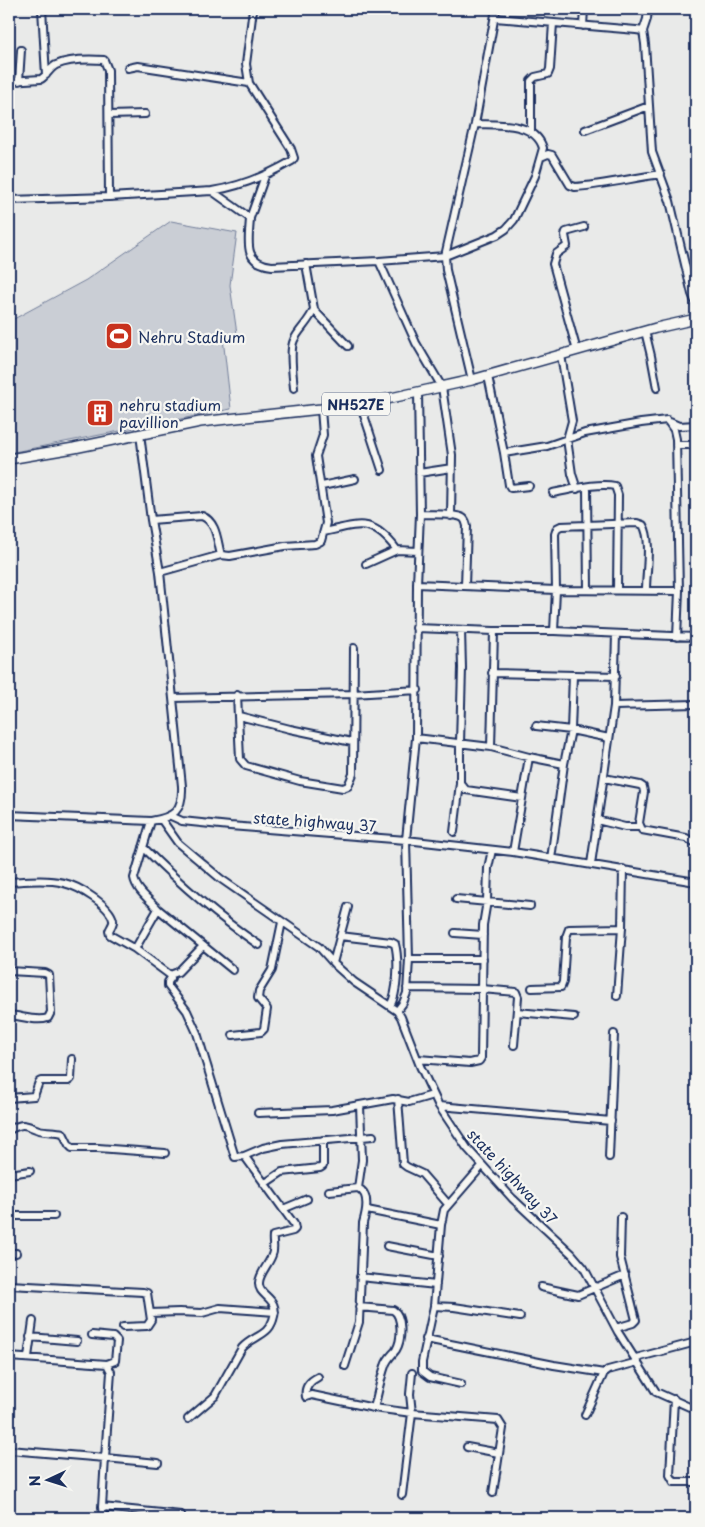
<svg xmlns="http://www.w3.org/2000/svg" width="705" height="1527" font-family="'Playpen Sans',sans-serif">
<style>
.park{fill:#caced5;stroke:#727e9a}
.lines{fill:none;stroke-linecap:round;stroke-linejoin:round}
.minor-casing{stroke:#1b2f5e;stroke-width:10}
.highway-casing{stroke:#1b2f5e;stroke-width:12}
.minor{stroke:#f6f6f2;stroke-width:6}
.highway{stroke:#f6f6f2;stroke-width:9}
.labels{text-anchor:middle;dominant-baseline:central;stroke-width:4.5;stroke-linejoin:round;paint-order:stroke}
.shield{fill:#f6f6f2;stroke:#5d6b8a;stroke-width:1}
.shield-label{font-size:14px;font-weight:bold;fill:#1b2f5e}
.poi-label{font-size:15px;fill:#1b2f5e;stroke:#f6f6f2;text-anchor:start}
.street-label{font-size:15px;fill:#1b2f5e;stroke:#f6f6f2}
</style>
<rect width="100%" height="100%" fill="#e9eae9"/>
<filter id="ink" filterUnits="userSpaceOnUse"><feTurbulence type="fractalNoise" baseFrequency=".02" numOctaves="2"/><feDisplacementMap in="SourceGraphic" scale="10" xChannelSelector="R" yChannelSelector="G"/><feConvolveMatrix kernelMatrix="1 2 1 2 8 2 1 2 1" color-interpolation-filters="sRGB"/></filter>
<g filter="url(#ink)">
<path class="park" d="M171,221L237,233L230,285L237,334L223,338L231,409L9,453V326L12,320L86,280Z"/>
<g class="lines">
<g class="minor-casing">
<path id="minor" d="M42,9L46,75
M495,18L636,30L643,31L645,44L652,152L670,201L692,294L696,304
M583,26L584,9
M643,31L647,19L648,9
M128,68L138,66L249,83
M9,81L41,79C47,75 50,68 56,65C69,59 89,59 104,60L108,70L109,197
M19,81L21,50
M109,115L145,114
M585,130L649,106
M531,133V81L535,77L548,74L550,69L553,23
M541,157L548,154L552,155L570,185L575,187C604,185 632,178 661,174
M212,191C242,186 266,176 292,161L294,158L291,149L249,83L246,64L253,9
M9,200L109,197L212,191L250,218C249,241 242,263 272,266L379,261L445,256L497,235L506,229L514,220L535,176L543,148C535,121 498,125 475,124
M250,218L265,176
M379,261L416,343L442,387L452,455L451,516
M314,310L348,346
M645,331L651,356L657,388
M577,351L553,264L556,254L567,246L565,235L566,232L584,227
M561,355L572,421L567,439L572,474L577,489
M488,376L504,453L509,485L511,488L529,486
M472,380L446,270L445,256L475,124L496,9
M294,388C293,376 289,350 294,340C299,329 310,321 314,309L306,264
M360,403L382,470
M670,422L679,426L696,425
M676,445H696
M504,453L547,446L585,433L641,423L667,420L674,430L676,439L679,591L677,637
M419,473L452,468
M322,486L355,479
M587,487L588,590
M553,493C570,490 598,482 615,486L618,495L617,589
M420,514C430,515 455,513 463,518C466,520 466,523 467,526L465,586
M151,520L202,516C217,522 217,541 221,555
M324,532C360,524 372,517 397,550L418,551
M366,564L397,550
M160,572L221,555L230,556L285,546L315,544L321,541L326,523L316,456L323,435L321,409
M417,584L556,590L679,591
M416,628L494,631H554L696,637
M554,631L556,590L555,534L557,528L561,526L637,523L643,525C652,539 646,572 646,590
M492,673L616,676
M237,695L240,759L246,766L300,781L343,788L348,786L353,774L354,648
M173,698L353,694L418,690
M614,706L696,704
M239,716L290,729L352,742
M536,726L571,730L609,738
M416,738L491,747L529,757L564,764
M491,747L494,631
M604,778L640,785L643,787L644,792L639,823L642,830L686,838L696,843
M460,783L466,790L522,798
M9,815L151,821C174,817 183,811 182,786L160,572L151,520L140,434
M171,816L182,821L230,826L406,840L513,852L696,882
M161,819L178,843L221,879L319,947L335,965L354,982L397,1011L401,1017L420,1066L439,1106L467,1148L512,1198L572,1254L584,1268L618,1332L656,1392L696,1410
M597,820L625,827H639
M454,832L460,783V743L462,668L461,630
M143,847C180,884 215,915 259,945
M513,852L529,757
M551,859L564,764L571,730L573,675
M591,864L614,706L616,634
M9,882C27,881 46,879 64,883C78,886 110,905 113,920C114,923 110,928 109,931L110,935L135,949L170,975L171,978L168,982V986L187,1011L197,1033L234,1154L235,1157L244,1156L246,1158L294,1224L295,1229L293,1231L273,1236C272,1243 275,1249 272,1255C269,1264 259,1274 259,1283C258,1297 281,1297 273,1320C268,1336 253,1336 242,1348L215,1396L188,1419
M456,899L530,906
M158,909L233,970
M455,933L483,935
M340,936L391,942L395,944C399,959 398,993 390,1006
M135,949L158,909C150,900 136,890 134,878L151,821
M409,959H483
M333,963L348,907
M9,971L45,973L49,975L51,1012L48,1018C36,1022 22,1016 9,1015
M170,975L178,972L203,946
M407,988L482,989L516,992L518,997L514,1045
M532,988L561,987L563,982L566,937L569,929L622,928
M617,996L622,928L623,869
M397,1011L403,1003L407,993L409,959L406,840L416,738L417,584L420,514L418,392
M517,1012L574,1017
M233,1035L261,1032L264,1029L267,1009L258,998L259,991L272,970L282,922
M418,1059L470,1063L479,1061L481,1058L483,925L487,901L488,868L492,850
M9,1098L34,1096L39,1082L41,1081H68L71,1079L72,1059
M398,1099L403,1164L407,1167L422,1174L448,1204
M439,1106L611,1121
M258,1113L332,1110L393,1099L409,1102L433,1095
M9,1130C25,1122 24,1125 39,1130C47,1132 55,1131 63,1133L69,1145L72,1148H98L165,1153
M244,1156L263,1148L282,1144L373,1136
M609,1157L614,1034
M9,1174L30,1171
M264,1184L282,1172L320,1168L323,1166V1140
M358,1188L362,1160L360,1105
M329,1191L358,1188C371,1194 366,1213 363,1223L359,1322L345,1366
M283,1209L307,1199
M367,1210L441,1225
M9,1216H54
M387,1246L439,1256
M9,1253H16
M360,1277L436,1285
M9,1285L143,1292L147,1293L151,1320L147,1326L123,1327
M541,1287L578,1295L625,1275
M434,1306L454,1307L520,1317
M359,1307L393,1310C403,1316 402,1340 396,1350C392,1355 387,1359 385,1366C380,1380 378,1394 374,1408
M150,1313L179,1312L202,1313L220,1308L275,1312
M616,1328L633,1323L636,1320L620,1257L621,1217
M92,1335L113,1337L117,1341L115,1361L107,1364
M30,1337L77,1341
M426,1339L554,1365L604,1373
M9,1357L107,1364L111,1372L105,1458L158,1463
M28,1357L33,1321
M636,1358L696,1342
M318,1377C310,1381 304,1387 306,1397L312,1395L374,1408L412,1413L498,1420L503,1428L493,1493
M461,1384L430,1377L422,1371V1362L434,1306L441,1225L444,1210L482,1166
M674,1399L670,1475L674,1482H696
M585,1415L604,1373L608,1370L638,1362
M467,1447L499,1453
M9,1450L105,1458L102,1507
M402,1495L412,1413L410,1394L412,1373
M103,1518L102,1507L181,1515"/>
</g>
<g class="highway-casing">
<path id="highway" d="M9,459L74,448L200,422L321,409L382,400L472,380L656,328L696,319"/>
</g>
<use href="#minor" class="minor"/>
<use href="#highway" class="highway"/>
</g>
</g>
<defs>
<g id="stadium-square" transform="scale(1.4375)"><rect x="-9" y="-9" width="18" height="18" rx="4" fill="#c8321e" stroke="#f6f6f2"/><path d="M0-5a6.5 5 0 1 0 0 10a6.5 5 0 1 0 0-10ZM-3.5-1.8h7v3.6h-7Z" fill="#fff"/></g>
<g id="building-square" transform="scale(1.4375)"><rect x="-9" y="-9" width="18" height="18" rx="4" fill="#c8321e" stroke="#f6f6f2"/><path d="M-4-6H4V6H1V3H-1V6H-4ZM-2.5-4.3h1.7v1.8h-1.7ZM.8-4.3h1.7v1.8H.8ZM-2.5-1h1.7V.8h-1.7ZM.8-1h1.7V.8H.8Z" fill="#fff"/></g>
</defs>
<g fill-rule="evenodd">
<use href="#stadium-square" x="119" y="336"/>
<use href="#building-square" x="100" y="413"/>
</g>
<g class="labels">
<rect class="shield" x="322" y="392.5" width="68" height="23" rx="4"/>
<g class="shield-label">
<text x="356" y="404">NH527E</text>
</g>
<g class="poi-label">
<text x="138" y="336">Nehru Stadium</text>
<text x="119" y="404">nehru stadium<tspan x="119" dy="17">pavillion</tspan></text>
</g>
<g class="street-label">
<text transform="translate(315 821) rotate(4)">state highway 37</text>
<text transform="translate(513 1176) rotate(47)">state highway 37</text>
</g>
</g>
<rect width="705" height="1527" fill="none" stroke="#f6f6f2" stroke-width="30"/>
<rect x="15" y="15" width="675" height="1497" fill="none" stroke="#1b2f5e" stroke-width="2" filter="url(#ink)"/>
<g transform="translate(48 1480) rotate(266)" stroke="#f6f6f2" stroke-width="4" paint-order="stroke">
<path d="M0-4L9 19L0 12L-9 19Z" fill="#1b2f5e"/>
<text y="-8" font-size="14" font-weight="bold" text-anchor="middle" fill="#1b2f5e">N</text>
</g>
</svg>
